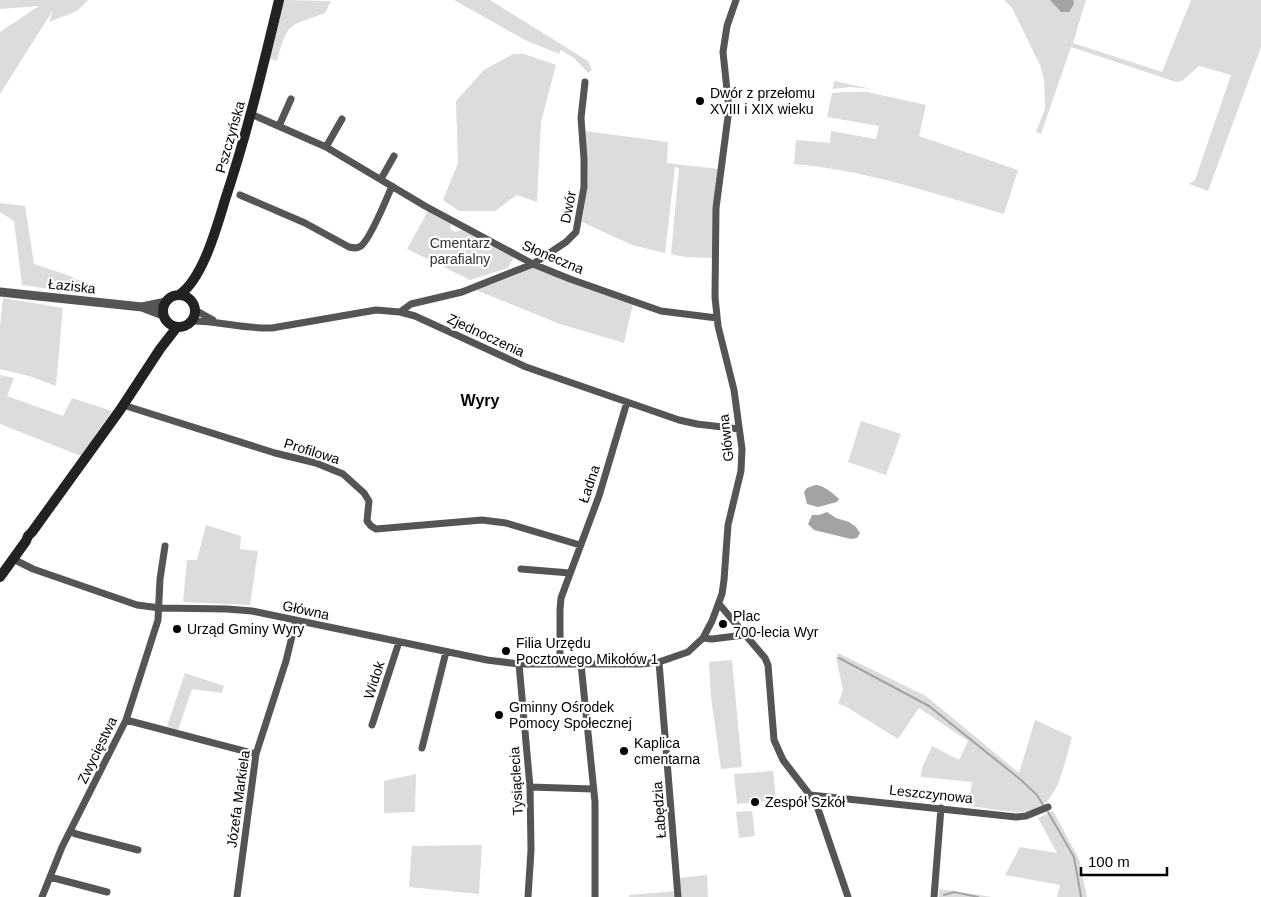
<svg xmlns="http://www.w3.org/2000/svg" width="1261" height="897" font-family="Arial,sans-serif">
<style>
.green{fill:#dcdcdc}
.water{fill:#a3a3a3}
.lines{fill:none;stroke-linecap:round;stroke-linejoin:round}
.stream{stroke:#a3a3a3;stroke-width:2}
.minor{stroke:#555;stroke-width:7}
.tertiary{stroke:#555;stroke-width:9}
.secondary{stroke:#222;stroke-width:10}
.poi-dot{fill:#000;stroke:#fff;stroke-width:2}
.labels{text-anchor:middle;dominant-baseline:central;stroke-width:4.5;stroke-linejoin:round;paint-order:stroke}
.poi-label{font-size:14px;fill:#000;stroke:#fff;text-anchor:start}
.street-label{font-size:14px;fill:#000;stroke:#fff}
.park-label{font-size:14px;fill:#333;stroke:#fff}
.quarter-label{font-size:16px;font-weight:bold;fill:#000;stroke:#fff}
</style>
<rect width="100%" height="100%" fill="#fff"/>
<path class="green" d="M0,0H88L77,11L49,22L53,10L0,94V32L39,6L0,9Z
M283,0L331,1L325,13C288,27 288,21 277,61L268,58Z
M454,0H490L588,61L592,70L588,73L574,58L561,50L559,54L527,41Z
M1004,0H1086L1073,43L1162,72L1191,0H1261V47L1208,191L1189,184L1195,180L1231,75L1199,66L1182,81L1176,82L1071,47L1041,134L1036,132L1045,109L1044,80L1040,65L1012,8Z
M513,54H524L556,65L541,122L537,202L517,195L495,211H459L443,200L458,163L456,101L484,70Z
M834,81L872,89L850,87L833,89Z
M845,92H867L926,105L919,136L1018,170L1004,214C935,194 866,170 794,164L796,140L830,143L831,131L876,139L879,126L827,117L832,93Z
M585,131L668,142L667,163L718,169L712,258L685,257L671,254L679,168L675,167L665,253L632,245L582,222L588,181Z
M0,203L25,206L34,264L70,276L88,285L93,295L22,285L14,221L0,212Z
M428,211L451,224L450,229L455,232L462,230L514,257L508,268L470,280L407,249Z
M534,266L633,304L624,343L560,324L476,290Z
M3,298L63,308L56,386L29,376L0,369V326Z
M0,375L14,378L7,396L63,416L72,398L112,411L81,456L0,424Z
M861,421L901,434L886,475L848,462Z
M206,525L241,536L240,549L258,551L250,605L183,602L187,560H197Z
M838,653L926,696L1019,773L1035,720L1072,737C1064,763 1058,812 1023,812C1006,812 987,808 969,806L972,782L921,777L922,768L932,746L959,760L968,741L919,708L898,739L845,706L838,704L843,690L836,658Z
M732,660L742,767L721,769L711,697L709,662Z
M185,673L224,686L222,693L192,689L178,730L167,726Z
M773,771L776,800L737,804L734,774Z
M416,774L415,812L384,813V781Z
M752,811L755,836L739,838L736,812Z
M1053,811L1079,859L1087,897H1057L1060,885L1005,875L1020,847L1057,853L1038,818Z
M482,845L479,894L409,887L412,846Z
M707,875L708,897H629V895L676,891L679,878Z
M939,889L992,897H993H939Z"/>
<path class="water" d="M1050,0H1073L1074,4L1069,12H1061Z
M815,485C823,485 833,493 839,499L837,502L818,507L807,504L804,492L807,488Z
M827,512L836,518L849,522L856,527L860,533L857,538L851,539L814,530L808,524L812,515H819Z"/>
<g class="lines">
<path class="stream" d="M839,658L929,706L1021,780L1037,795L1043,805
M1048,812L1074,857L1081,897
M944,895L954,892L978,897"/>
<path class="minor" d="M251,114L326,147L425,206L533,264L570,279L661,311L717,318
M279,126L291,99
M326,147L342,119
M381,179L394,156
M240,195L305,223L349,247C353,248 357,249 361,246C370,239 387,198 392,186
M195,310L213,320
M400,312L411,304L462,292L533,264L566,242L576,232L584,187V159L581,118L585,82
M192,321C220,321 243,329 272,328L376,310L400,312L415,316L526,367L679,420L697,424L739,429
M123,405L275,453L316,463L343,474L364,493L369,501L367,521L371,526L376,529L482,520L506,523L580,545
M13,559L33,569L137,605L160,608L227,609L252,611L487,660L519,664H641L659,662L688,652L703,638L712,621L722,594L724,580L728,525L741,471L742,449L734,390L718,326L715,297L716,208L729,109L723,52L727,26L736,0
M521,569L570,573
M719,604L765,658L768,665L774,740L783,760L816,803L848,897
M703,638L712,639L744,635
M659,662L678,897
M519,664L530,787L531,850L528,897
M560,664V610L561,598L599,496L627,402
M581,664L595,802V897
M126,720L256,754
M372,725L399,642
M422,748L446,652
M530,787L593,789
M810,795L1016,817L1026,816L1048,807
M70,831L76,834L138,850
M50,877L107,892
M42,897L62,847L126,720L158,620L160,579L165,546
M237,897L256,754L286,661L296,620
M934,897L941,808"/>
<path class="tertiary" d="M0,292L142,307L166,302
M142,307L163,315"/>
<path class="secondary" d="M163 311a16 16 0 1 1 32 0a16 16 0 1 1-32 0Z
M179,295C203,279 217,226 225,200C247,134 263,67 279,0
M0,577L26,541L28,536L32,532L120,410L160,349L177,327"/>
</g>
<g class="poi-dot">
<circle cx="700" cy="101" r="5"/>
<circle cx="723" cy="624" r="5"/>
<circle cx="177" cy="629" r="5"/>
<circle cx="506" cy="651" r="5"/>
<circle cx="499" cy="715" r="5"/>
<circle cx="624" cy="751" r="5"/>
<circle cx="755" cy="802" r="5"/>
</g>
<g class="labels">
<g class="poi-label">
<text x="710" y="93">Dwór z przełomu<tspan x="710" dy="16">XVIII i XIX wieku</tspan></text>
<text x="733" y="616">Plac<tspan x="733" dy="16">700-lecia Wyr</tspan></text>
<text x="187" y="629">Urząd Gminy Wyry</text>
<text x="516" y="643">Filia Urzędu<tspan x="516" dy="16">Pocztowego Mikołów 1</tspan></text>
<text x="509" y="707">Gminny Ośrodek<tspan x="509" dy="16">Pomocy Społecznej</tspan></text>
<text x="634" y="743">Kaplica<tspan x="634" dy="16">cmentarna</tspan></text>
<text x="765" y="802">Zespół Szkół</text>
</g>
<g class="street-label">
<text transform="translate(230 137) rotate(-74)">Pszczyńska</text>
<text transform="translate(568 207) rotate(-79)">Dwór</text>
<text transform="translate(553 257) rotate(23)">Słoneczna</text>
<text transform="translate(72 286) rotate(6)">Łaziska</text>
<text transform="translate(486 335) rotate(25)">Zjednoczenia</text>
<text transform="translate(726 438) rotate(-96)">Główna</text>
<text transform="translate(312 451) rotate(17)">Profilowa</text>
<text transform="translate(589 484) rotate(-71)">Ładna</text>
<text transform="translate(306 610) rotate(12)">Główna</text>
<text transform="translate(374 680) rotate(-72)">Widok</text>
<text transform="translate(97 750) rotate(-64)">Zwycięstwa</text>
<text transform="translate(516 781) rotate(-93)">Tysiąclecia</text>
<text transform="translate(931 794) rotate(6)">Leszczynowa</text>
<text transform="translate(238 799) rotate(-82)">Józefa Markiela</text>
<text transform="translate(659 810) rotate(-94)">Łabędzia</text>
</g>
<g class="park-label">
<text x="460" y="243">Cmentarz<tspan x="460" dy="16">parafialny</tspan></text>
</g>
<g class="quarter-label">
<text x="480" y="400">Wyry</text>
</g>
</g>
<path d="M1081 867v8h86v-8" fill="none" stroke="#000000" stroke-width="2.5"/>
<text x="1088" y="867" font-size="15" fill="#000000" stroke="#ffffff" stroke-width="4" paint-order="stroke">100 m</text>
</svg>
